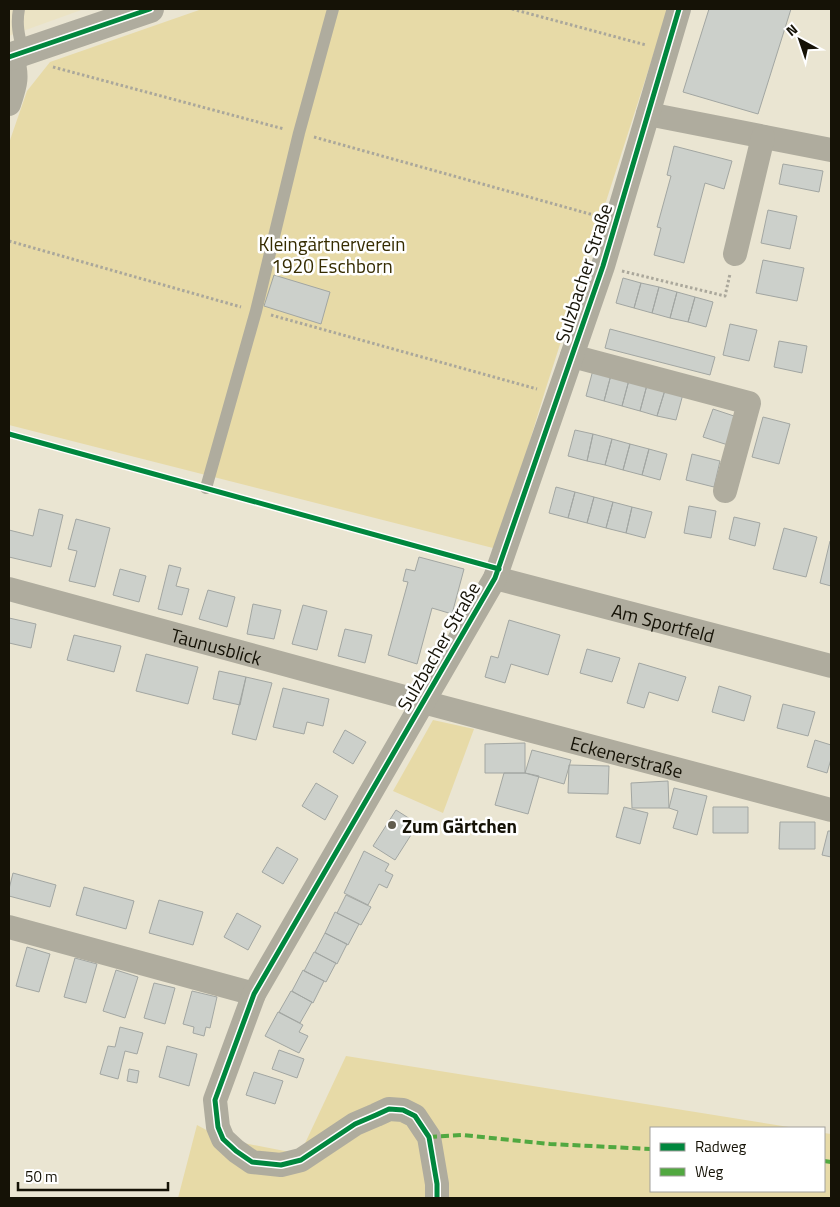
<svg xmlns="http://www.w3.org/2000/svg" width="840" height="1207" font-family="'Titillium Web',sans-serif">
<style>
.built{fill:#ebe3c4}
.green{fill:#e7daa7}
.building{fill:#ccd0cb;stroke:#a2a6a2}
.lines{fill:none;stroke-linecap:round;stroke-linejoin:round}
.path{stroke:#aaa79b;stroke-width:3;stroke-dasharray:2.5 2.5;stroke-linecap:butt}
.service{stroke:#afac9e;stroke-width:12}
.minor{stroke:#afac9e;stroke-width:24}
.tertiary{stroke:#afac9e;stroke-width:28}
.quiet{stroke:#51a840;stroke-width:4;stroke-dasharray:8 4;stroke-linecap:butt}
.cycleway-casing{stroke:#fff;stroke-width:8}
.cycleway{stroke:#00873e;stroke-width:5}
.poi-dot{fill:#605c4d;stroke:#fff;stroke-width:2}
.labels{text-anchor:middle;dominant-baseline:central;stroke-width:5;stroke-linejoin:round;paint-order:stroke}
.park-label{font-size:19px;fill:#362c01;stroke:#fff}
.street-label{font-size:19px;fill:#151206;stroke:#fff}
.poi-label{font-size:19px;font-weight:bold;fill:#151206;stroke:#fff;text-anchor:start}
</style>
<rect width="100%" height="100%" fill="#eae5d2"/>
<path class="built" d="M9,9H84L9,36Z"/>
<path class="green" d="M202,9H668L545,391L497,549L9,425V143L27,91L50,62Z
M433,720L474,729L443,813L393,791Z
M346,1056L795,1128H651V1191H824V1133L831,1134V1198H178L197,1125L223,1139L300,1154Z"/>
<path class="building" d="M709,9H791L758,114L683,92Z
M674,146L732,161L724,189L705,183L684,263L654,255L661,228L657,227L671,176L667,175Z
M783,164L823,171L819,192L779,184Z
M768,210L797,216L790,249L761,243Z
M763,260L804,268L797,301L756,293Z
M274,275L330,292L321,324L264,306Z
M623,278L641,283L634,308L616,303Z
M641,283L659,287L652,313L634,308Z
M659,287L677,292L670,318L652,313Z
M677,292L695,297L688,322L670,318Z
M695,297L713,302L706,327L688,322Z
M730,324L757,330L749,361L723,355Z
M610,329L715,357L710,375L605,348Z
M779,341L807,346L802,373L774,367Z
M593,370L611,375L604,401L586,396Z
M611,375L629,380L622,406L604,401Z
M629,380L647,385L640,411L622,406Z
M647,385L665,390L657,416L640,411Z
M665,390L683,394L676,420L657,416Z
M713,409L737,417L728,445L703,437Z
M763,417L790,424L779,464L752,457Z
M575,430L593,434L587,461L568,456Z
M593,434L612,439L605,465L587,461Z
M612,439L630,444L623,470L605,465Z
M630,444L649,449L642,475L623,470Z
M649,449L667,454L660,480L642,475Z
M692,454L720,461L714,487L686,480Z
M556,487L575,492L568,518L549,513Z
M575,492L594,497L587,523L568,518Z
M594,497L613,502L606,528L587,523Z
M613,502L632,507L626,533L606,528Z
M689,506L716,511L711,538L684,533Z
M632,507L652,512L645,538L626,533Z
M39,509L63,515L51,567L9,557V530L33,536Z
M734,517L760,523L755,546L729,539Z
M76,519L110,528L95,587L69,581L77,551L68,549Z
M784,528L817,537L806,577L773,569Z
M830,541H831V586L820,583Z
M419,557L464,569L452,614L432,608L417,664L388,655L408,582L403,581L406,569L415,571Z
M169,565L181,568L176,586L189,589L182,615L158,609Z
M120,569L146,576L139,602L113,595Z
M208,590L235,597L227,627L199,619Z
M253,604L281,610L274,639L247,634Z
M303,605L327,611L317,650L292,644Z
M9,618L36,624L31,648L9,643Z
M509,620L560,635L548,675L511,664L505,683L485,677L491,656L498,658Z
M345,629L372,635L365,663L338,656Z
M74,635L121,646L114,672L67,660Z
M587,649L620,658L612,682L580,673Z
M146,654L198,667L188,704L136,691Z
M639,663L686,677L678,701L649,692L644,708L627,703Z
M219,671L246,677L240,705L213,699Z
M246,677L272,683L256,740L232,734Z
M719,686L751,696L744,721L712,712Z
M283,688L329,699L323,726L307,722L304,734L273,727Z
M783,704L815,712L808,736L777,728Z
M345,730L366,742L353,764L333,752Z
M815,740L831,745V759L827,773L807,767Z
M525,743V773H485V744Z
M532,750L571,760L564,784L525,773Z
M569,765L609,766L608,794L568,793Z
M504,773H525L539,776L528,814L495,805Z
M668,781L669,808H632L631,783Z
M316,783L338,796L325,820L302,806Z
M674,788L707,796L697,835L673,828L678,811L669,808Z
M624,807L648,813L640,844L616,837Z
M713,807H748V833H713Z
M396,810L418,824L395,860L373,846Z
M780,822H815V849H779Z
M828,831H831V857L822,855Z
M277,847L298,859L283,884L262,872Z
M364,851L389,864L385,871L393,875L387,888L379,884L368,905L344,893Z
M13,873L56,885L50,907L9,896V889Z
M84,887L134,901L126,929L76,915Z
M346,895L371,907L361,925L337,913Z
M159,900L203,912L193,945L149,933Z
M335,912L359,924L348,945L325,933Z
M237,913L261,926L248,950L224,937Z
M325,933L347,944L337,964L315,952Z
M27,947L50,954L39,992L16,986Z
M314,952L336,963L326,982L304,971Z
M75,958L97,964L86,1003L64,997Z
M116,970L138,977L125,1018L103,1011Z
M303,970L324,981L313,1003L292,991Z
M154,983L175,988L165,1024L144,1018Z
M192,991L217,997L210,1028L206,1027L204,1036L193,1033L194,1027L183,1024Z
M291,991L312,1002L300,1023L279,1012Z
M278,1012L303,1025L299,1032L308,1036L299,1053L265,1036Z
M120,1027L143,1033L137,1054L125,1051L118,1079L100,1074L108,1046L115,1047Z
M167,1046L197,1054L189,1086L159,1077Z
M279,1050L304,1059L297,1078L272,1069Z
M129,1069L139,1071L137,1083L127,1081Z
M254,1072L283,1081L275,1104L246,1095Z"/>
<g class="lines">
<path class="path" d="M512,9L646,45
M53,67L284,129
M314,137L597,216
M9,241L241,307
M622,271L725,296L730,274
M271,315L537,389"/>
<path class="service" d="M19,9C16,25 19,36 23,52
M206,488L256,311L299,133L333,9"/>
<g class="minor">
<path d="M9,104C16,84 18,76 12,56"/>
<path d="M648,114L831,150"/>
<path d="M735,254L763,137"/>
<path d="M572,356L749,403L725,491"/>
<path id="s1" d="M495,578L831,666"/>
<path id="s2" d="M9,589L423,702L831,810"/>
<path d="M9,927L254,994"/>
<path d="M437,1198V1184L429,1137L415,1116L403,1110L389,1109L376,1115L355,1124L301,1160L281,1165L252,1162L236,1151L223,1139L218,1127L215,1100L254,994L495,578L603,266L679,9"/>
</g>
<path class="tertiary" d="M9,57L150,9"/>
<path class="quiet" d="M429,1137L462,1135L550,1144L651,1149
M824,1161L831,1162"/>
<g class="cycleway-casing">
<path id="cycleway" d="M9,57L150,9
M9,434L499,569
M437,1198V1184L429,1137L415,1116L403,1110L389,1109L376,1115L355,1124L301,1160L281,1165L252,1162L236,1151L223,1139L218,1127L215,1100L254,994L495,578L603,266L679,9"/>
</g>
<use href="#cycleway" class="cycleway"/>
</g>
<circle class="poi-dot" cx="392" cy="825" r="5"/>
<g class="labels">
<g class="park-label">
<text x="332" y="243">Kleingärtnerverein<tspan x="332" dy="22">1920 Eschborn</tspan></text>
</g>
<g class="street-label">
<text transform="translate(583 273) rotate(-72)">Sulzbacher Straße</text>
<text stroke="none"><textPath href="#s1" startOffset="174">Am Sportfeld</textPath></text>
<text stroke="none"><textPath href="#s2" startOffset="215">Taunusblick</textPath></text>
<text transform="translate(438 646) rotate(-60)">Sulzbacher Straße</text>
<text stroke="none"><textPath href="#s2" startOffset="640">Eckenerstraße</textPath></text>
</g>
<g class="poi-label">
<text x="402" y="825">Zum Gärtchen</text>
</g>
</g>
<rect width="840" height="1207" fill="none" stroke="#151206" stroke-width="20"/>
<rect x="650" y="1127" width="175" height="65" fill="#ffffff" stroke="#a1a09b"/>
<rect x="660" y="1143" width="25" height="8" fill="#00873e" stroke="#a1a09b"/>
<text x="695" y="1152" font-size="15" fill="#151206">Radweg</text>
<rect x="660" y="1168" width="25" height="8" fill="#51a840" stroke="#a1a09b"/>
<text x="695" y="1177" font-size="15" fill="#151206">Weg</text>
<g transform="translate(800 40) rotate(320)" stroke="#ffffff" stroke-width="4" paint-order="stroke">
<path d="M0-4L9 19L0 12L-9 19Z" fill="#151206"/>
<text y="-8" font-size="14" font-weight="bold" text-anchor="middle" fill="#151206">N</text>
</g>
<path d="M18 1182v8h150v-8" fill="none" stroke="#151206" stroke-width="2.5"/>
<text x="25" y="1182" font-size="15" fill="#151206" stroke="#ffffff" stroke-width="4" paint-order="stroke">50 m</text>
</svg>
